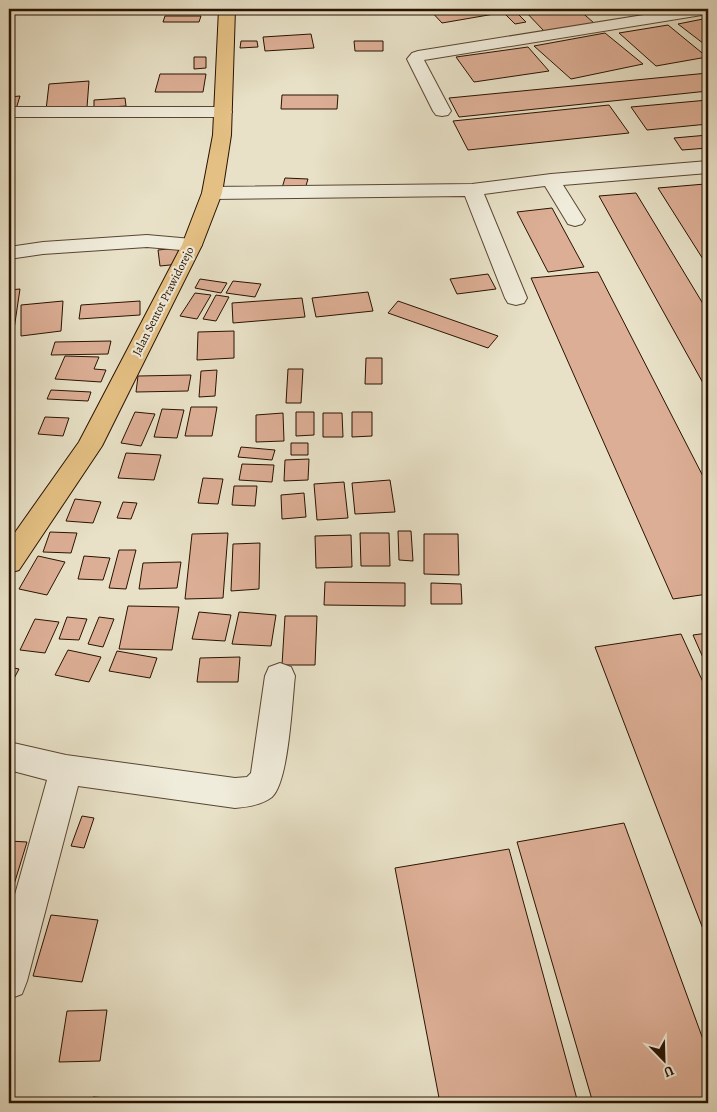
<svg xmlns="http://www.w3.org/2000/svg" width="717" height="1112" font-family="Alegreya,serif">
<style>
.building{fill:#dcae95;stroke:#291300}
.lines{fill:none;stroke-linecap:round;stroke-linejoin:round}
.minor-casing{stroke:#594632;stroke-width:2}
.major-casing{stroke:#291300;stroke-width:2}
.minor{fill:#f0ecdb;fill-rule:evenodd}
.major{fill:#e4c084;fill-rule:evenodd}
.labels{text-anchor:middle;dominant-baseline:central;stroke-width:4.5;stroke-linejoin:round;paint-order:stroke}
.far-street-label{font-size:12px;fill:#291300;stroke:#f0ecdb}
</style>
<rect width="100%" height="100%" fill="#e8e1c7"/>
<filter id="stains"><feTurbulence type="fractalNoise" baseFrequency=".004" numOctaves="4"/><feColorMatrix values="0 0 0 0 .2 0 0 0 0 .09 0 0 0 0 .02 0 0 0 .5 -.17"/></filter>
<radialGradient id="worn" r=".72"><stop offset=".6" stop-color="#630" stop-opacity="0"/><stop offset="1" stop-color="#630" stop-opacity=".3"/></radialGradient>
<path class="building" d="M429,9H495L500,13L442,23Z
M513,9L526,22L515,24L501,10Z
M523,9H578L594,23L544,31Z
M165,16H201L199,22H163Z
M708,18V47L678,24Z
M668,25L707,57L656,66L619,33Z
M605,33L643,64L571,79L534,46Z
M311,34L314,48L265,51L263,37Z
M241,41H257L258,47L240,48Z
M354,41H383V51H355Z
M528,47L549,71L474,82L456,57Z
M194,57H206V68L194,69Z
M708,73V91L459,117L449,98Z
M160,74H206L203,92H155Z
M89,81L87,107L46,110L49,84Z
M282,95H338L337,109H281Z
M20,96L16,109L9,110V97Z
M125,98L126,106L94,108V100Z
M708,100V124L647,130L631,107Z
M609,105L629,133L468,150L453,121Z
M708,135V148L682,150L674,138Z
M285,178L308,179L305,189L282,188Z
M705,184L708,189V267L658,188Z
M636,193L708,312V392L599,196Z
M552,208L584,267L548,272L517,212Z
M178,248L180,264L160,266L158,250Z
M598,272L708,486V594L673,599L531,278Z
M488,274L496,289L457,294L450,279Z
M200,279L227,283L221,293L195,288Z
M233,281L261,284L255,297L226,293Z
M20,289L13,336L9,337V290Z
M368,292L373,311L316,317L312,298Z
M195,293L211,295L197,319L180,316Z
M216,295L229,297L216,321L203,319Z
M302,298L305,317L233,323L232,303Z
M63,301L61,331L21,336V305Z
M140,301V315L79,319L81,305Z
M398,301L498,336L488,348L388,313Z
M234,331V358L197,360L198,332Z
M111,341L108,354L51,355L55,342Z
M65,356L99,357L94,369L106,370L101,382L55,379Z
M366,358H382V384H365Z
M288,369H303L301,403H286Z
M217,370L215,396L199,397L201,371Z
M191,375L188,391L136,392L138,376Z
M51,390L91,392L88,401L47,399Z
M191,407H217L212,436H185Z
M162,409L184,410L177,438L154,437Z
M135,412L155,414L141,446L121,443Z
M296,412H314V435L296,436Z
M352,412H372V436L352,437Z
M283,413L284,441L256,442V415Z
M323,413H342L343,437H323Z
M45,417L69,418L63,436L38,434Z
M291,443H308V455H291Z
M241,447L275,450L272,460L238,457Z
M126,453L161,455L154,480L118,478Z
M309,459L308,480L284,481L285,460Z
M242,464L274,465L272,482L239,480Z
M203,478L223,479L218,504L198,503Z
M390,480L395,512L355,514L352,483Z
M344,482L348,518L317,520L314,484Z
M234,486H257L255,506L232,505Z
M304,493L306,517L282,519L281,495Z
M75,499L101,502L93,523L66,521Z
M123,502L137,503L131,519L117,518Z
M398,531H411L413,561L399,560Z
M50,532L77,533L71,553L43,552Z
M228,533L223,598L185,599L192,534Z
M360,533H389L390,566H361Z
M424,534H458L459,575L424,574Z
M351,535L352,567L316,568L315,536Z
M260,543L259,589L231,591L233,544Z
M119,550H136L126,589L109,588Z
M38,556L65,562L47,595L19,589Z
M84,556L110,558L103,580L78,579Z
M181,562L177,588L139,589L143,563Z
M325,582L405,583V606L324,605Z
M431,583L461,584L462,604H431Z
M128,606L179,607L172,650L119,649Z
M199,612L231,615L225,641L192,639Z
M239,612L276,615L271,646L232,644Z
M285,616H317L315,665H282Z
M67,617L87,619L79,640L59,639Z
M99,617L114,619L103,647L88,644Z
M35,619L59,622L45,653L20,650Z
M708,633V669L693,635Z
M681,634L708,693V942L595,647Z
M68,650L101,657L89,682L55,675Z
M117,651L157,658L150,678L109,671Z
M240,657L238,682H197L200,658Z
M9,667L19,669L9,688Z
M82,816L94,818L84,848L71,846Z
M624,823L708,1053V1103H593L517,842Z
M9,841L27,842L9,901Z
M509,849L578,1103H440L395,868Z
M51,915L98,920L82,982L33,976Z
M107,1010L100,1061L59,1062L67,1011Z
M93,1097L136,1100L135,1103H92Z"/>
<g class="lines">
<g class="minor-casing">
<path id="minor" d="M681,9H708V14L424,60L451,111L448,115L442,116L436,115L433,111L407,59L412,53L418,51Z
M9,107H223L229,108L232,112L229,116L223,117H9Z
M708,161V173L563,185L585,220L582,224L575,226L568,224L545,186L484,194L527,298L524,303L516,305L508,303L505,298L465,196L212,199L205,197L202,193L205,189L212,187L472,184L551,174Z
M147,235L192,239L199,241L202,245L199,249L192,251L147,247L43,254L9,259V247L43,242Z
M280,663L291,667L295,676C292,701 289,781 272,797C262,805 247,807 235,808L78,786L27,981L22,994L9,999V916L47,780L9,770V742L66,755L235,778L247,777L251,773L265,676L269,667Z"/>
</g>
<g class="major-casing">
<path id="major" d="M219,9H235L231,135L222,193L202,245L102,446L19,570L9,573V541L79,442L182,245L202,193L213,135Z"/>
</g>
<use href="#minor" class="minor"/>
<use href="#major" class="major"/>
</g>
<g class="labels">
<g class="far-street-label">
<text transform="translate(163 301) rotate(-63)">Jalan Sentot Prawidorejo</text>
</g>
</g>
<rect width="717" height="1112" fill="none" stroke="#e8e1c7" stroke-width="30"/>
<rect x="10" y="10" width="697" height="1092" fill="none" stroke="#291300" stroke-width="2.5"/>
<rect x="15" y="15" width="687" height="1082" fill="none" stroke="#291300"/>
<g transform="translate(664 1060) rotate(157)" stroke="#f0ecdb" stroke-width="4" paint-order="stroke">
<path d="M0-4L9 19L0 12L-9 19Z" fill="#291300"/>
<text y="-8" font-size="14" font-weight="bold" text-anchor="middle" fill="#291300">U</text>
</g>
<rect width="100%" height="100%" filter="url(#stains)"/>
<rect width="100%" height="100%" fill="url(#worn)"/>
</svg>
